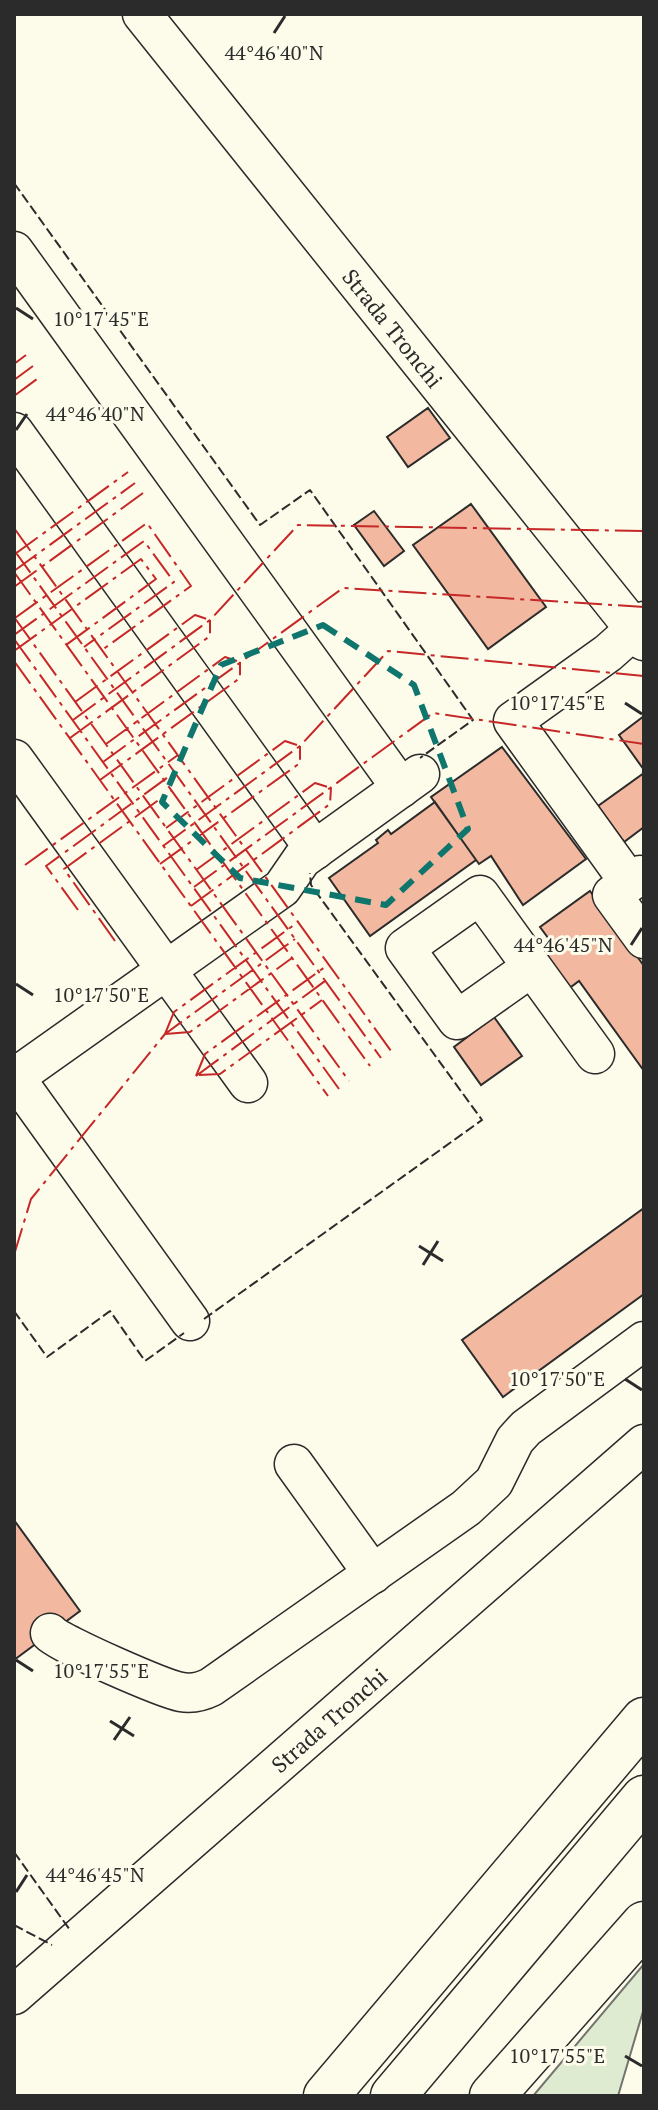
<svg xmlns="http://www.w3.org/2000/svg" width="658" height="2110" font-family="'PT Serif',serif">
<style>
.green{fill:#deebd1;stroke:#74746e;stroke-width:2}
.building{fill:#f2b8a0;stroke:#2b2b2b;stroke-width:2}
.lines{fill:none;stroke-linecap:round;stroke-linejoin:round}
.minor-casing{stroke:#2b2b2b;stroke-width:41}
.highway-casing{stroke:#2b2b2b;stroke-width:47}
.minor{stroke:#fdfbea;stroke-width:38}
.highway{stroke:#fdfbea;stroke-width:44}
.fence{stroke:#2b2b2b;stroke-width:2;stroke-dasharray:10 4;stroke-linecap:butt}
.power{stroke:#c62828;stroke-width:2;stroke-dasharray:28 6 4 6;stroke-linecap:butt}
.marked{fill:none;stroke:#0f766e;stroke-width:6;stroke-dasharray:16 10;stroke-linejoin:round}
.ticks{fill:none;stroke:#2b2b2b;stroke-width:3}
.labels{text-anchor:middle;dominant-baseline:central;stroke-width:6;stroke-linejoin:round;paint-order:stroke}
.street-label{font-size:22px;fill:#2b2b2b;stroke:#fdfbea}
.ticks-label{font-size:20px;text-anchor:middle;fill:#2b2b2b;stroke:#fdfbea;stroke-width:6;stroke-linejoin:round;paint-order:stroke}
</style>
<rect width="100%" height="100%" fill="#fdfbea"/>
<path class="green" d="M644,1964V2008L618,2096H533Z"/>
<path class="building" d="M428,408L450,438L408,467L387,437Z
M471,504L546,607L488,649L413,545Z
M374,511L404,551L384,566L354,525Z
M644,716V770L619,735Z
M502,747L586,859L523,905L491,856L479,864L431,797Z
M644,773V827L624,842L598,806Z
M435,802L476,860L370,936L329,878L378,843L376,840L388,830L391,834Z
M590,891L644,966V1071L579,981L567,990L543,955L554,946L540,927Z
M494,1017L522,1056L481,1085L454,1047Z
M644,1208V1294L503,1397L462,1340Z
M14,1520L80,1611L14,1660Z"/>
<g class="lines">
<g class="minor-casing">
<g id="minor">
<path id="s1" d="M142,14L644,641"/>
<path d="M14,251L401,788"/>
<path d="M14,432L315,850"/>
<path d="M14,759L248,1083"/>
<path d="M640,875L612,895L644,939"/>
<path d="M629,882L513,721L608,653L644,621"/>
<path d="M532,967L457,1020L405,948L480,895L595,1054"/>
<path d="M14,1076L190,1321"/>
<path d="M14,1078L282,888L302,859L420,774"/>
<path d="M294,1464L373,1574"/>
<path d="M50,1633C60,1644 164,1689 181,1692C192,1694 201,1692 211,1687L466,1508L494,1482L515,1440L526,1428L644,1341"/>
<path id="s2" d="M14,1995L644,1444"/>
</g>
</g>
<g class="highway-casing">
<path id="highway" d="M326,2096L644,1720
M393,2096L644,1798
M492,2096L644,1924"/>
</g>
<use href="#minor" class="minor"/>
<use href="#highway" class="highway"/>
<path class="fence" d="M14,183L260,525L310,490L473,720L420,758
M14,1311L47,1357L110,1311L145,1361L184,1333
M204,1319L482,1120L311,885L310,873
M14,1852L70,1930
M14,1925L52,1945"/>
<path class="power" d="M14,364L26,355
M14,380L33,366
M14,396L41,376
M14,528L391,1051
M14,550L381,1058
M15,554L128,472
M14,571L135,483
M14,572L370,1066
M14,587L143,493
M14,617L349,1081
M15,618L147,523L191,586L102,650
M14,635L144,541L174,582L84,647
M14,639L339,1089
M14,651L141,559L156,579L66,645
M14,661L328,1096
M75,702L195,615L210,620
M73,720L210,620L298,525L644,531
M70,738L210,636V620
M106,744L225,657L240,662
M103,762L343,588L644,607
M100,780L240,678V662
M166,828L285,741L300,746
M163,846L300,746L388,651L644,676
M160,864L300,763V746
M25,865L178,755
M196,870L315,783L331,788
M194,887L433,713L644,744
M191,906L330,804L331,788
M78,910L46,866L175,772
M115,941L64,869L171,791
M165,1034L174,1012L298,922
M165,1034L190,1032L292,958
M199,1075L220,1074L322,1000
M196,1076L205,1054L329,964
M196,1076L325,981
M14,1255L31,1199L165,1034L295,939"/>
</g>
<path class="marked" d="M323,625L414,685L468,829L386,905L240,878L162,802L221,665Z"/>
<path class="ticks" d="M274,33L285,16M16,308L33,319M16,430L27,414M625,703L642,714M631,945L642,928M16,984L33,995M419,1246L443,1261M423,1265L438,1241M625,1379L642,1390M16,1660L33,1671M110,1721L134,1736M114,1740L130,1717M16,1892L27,1875M625,2056L642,2066"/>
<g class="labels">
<g class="street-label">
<text stroke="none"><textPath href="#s1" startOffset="402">Strada Tronchi</textPath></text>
<text stroke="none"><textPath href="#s2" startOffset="418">Strada Tronchi</textPath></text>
</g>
</g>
<g class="ticks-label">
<text x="274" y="60">44°46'40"N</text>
<text x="101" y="326">10°17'45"E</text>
<text x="95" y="421">44°46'40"N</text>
<text x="557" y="710">10°17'45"E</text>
<text x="563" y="952">44°46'45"N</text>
<text x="101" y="1002">10°17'50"E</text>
<text x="557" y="1386">10°17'50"E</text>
<text x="101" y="1678">10°17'55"E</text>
<text x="95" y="1882">44°46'45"N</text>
<text x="557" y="2063">10°17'55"E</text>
</g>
<rect width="658" height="2110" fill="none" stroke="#2b2b2b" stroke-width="32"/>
</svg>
